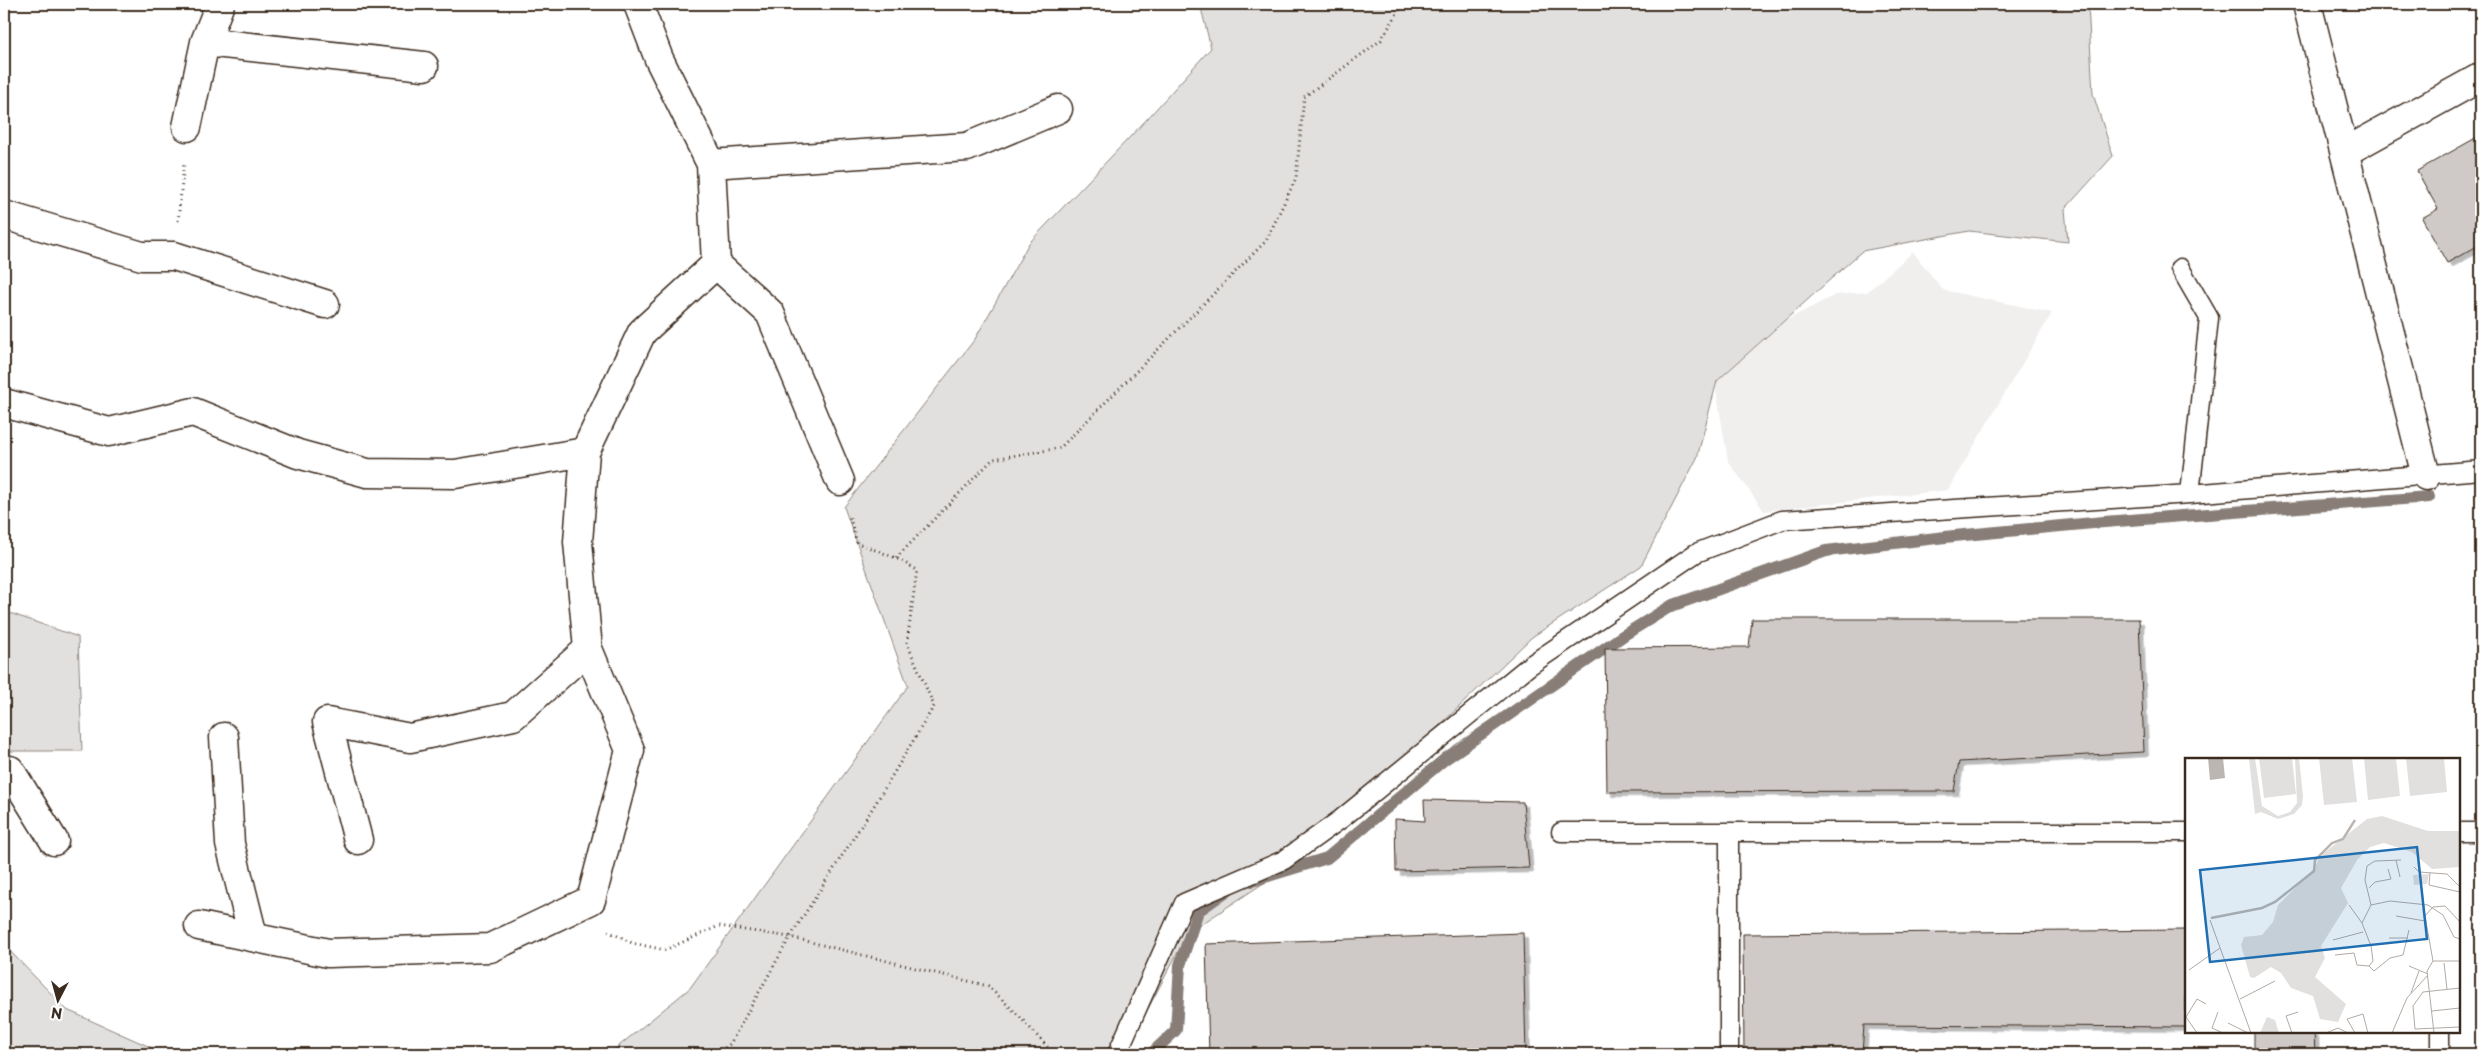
<svg xmlns="http://www.w3.org/2000/svg" width="2485" height="1058" font-family="'Playpen Sans',sans-serif">
<style>
.built{fill:#f1efee}
.green{fill:#e2e0de;stroke:#8e857e}
.lines{fill:none;stroke-linecap:round;stroke-linejoin:round}
.stream{stroke:#887e77;stroke-width:12}
.building{fill:#cfcac7;stroke:#3b2a1e;filter:url(#shadow)}
.service-casing{stroke:#3b2a1e;stroke-width:21}
.minor-casing{stroke:#3b2a1e;stroke-width:31}
.path{stroke:#3b2a1e;stroke-width:3;stroke-dasharray:1 4;stroke-linecap:butt}
.service{stroke:#fff;stroke-width:18}
.minor{stroke:#fff;stroke-width:28}
.inset-river{fill:none;stroke:#bcb6b3;stroke-width:2.5}
.inset-road{fill:none;stroke:#b1aaa5;stroke-width:1}
.view{fill:#1f6fb2;fill-opacity:0.15;stroke:#1f6fb2;stroke-width:2.5}
.inset-edge{fill:none;stroke:#3b2a1e;stroke-width:2.5}
</style>
<defs>
<filter id="shadow"><feDropShadow dx="4.5" dy="4.5" stdDeviation="0" flood-color="#0004"/></filter>
</defs>
<rect width="100%" height="100%" fill="#fff"/>
<filter id="ink" filterUnits="userSpaceOnUse"><feTurbulence type="fractalNoise" baseFrequency=".02" numOctaves="2"/><feDisplacementMap in="SourceGraphic" scale="10" xChannelSelector="R" yChannelSelector="G"/><feConvolveMatrix kernelMatrix="1 2 1 2 8 2 1 2 1" color-interpolation-filters="sRGB"/></filter>
<g filter="url(#ink)">
<path class="built" d="M1913,252L1943,290L2052,313L1948,490L1764,511L1728,461L1711,359L1835,295L1867,292Z"/>
<path class="green" d="M1200,4H2088L2093,94L2113,156L2065,209L2068,242L1969,231L1862,251L1717,381L1697,458L1641,566L1532,637L1300,859L1188,933L1124,1054H609L690,988L908,686L844,507L975,339L1029,243L1148,118L1211,48Z
M4,611L78,637L82,751H4Z
M4,945L67,1010L166,1054H4Z"/>
<g class="lines">
<path class="stream" d="M1252,881L1327,858L1445,759L1624,635L1671,606L1826,551L1954,536L2104,522L2429,497
M1151,1054L1176,1030L1180,965L1198,911L1229,889"/>
</g>
<path class="building" d="M2481,135V244L2447,263L2422,218L2438,209L2417,171Z
M1752,619H2139L2144,752L1959,762L1954,791L1607,792L1605,648L1749,647Z
M1424,800L1523,802L1529,868L1396,871L1395,819L1425,821Z
M2186,930V1027L1864,1025L1862,1054H1744L1743,934Z
M1523,933L1526,1054H1209L1206,944Z
M2254,1032H2314L2315,1054H2254Z"/>
<g class="lines">
<g class="service-casing">
<path id="service" d="M2180,268L2209,318L2190,494
M1561,832H2186
M1729,832V1054
M2459,832H2481
M2440,1032V1054
M1117,1054L1184,903L1284,860L1341,819L1529,666L1696,553L1782,520L2190,494L2481,470"/>
</g>
<g class="minor-casing">
<path id="minor" d="M638,4L659,59L711,164L716,264L770,313L840,481
M2307,4L2426,476
M205,42L424,66
M187,127L205,42L220,4
M2345,152L2481,77
M711,164L967,147L1058,109
M4,215L142,256H174L325,304
M4,403L109,432L193,412L298,454L367,473L455,474L585,452
M224,737L230,844L253,936
M4,769L10,770L54,841
M358,840L327,722L410,738L513,716L588,649
M199,926L328,953L490,948L591,900L630,750L588,649L578,542L585,452L642,332L716,264"/>
</g>
<path class="path" d="M178,221L184,163
M896,558L993,459L1060,448L1266,241L1296,178L1304,97L1381,40L1403,4
M608,931L632,943L665,950L719,926L790,937L988,986L1017,1014L1054,1054
M717,1054L730,1044L790,937L874,806L934,706L907,643L917,570L896,558L857,543L849,515"/>
<use href="#service" class="service"/>
<use href="#minor" class="minor"/>
</g>
</g>
<g transform="translate(2185 758)">
<rect width="275" height="275" fill="#fff"/>
<path d="M64,0H70L77,48L93,58L105,54L112,45L110,0H114L118,38L117,47L109,56L93,61L76,54L70,56ZM74,0H107L111,36L79,40ZM134,0H167L172,44L139,47ZM179,0H211L215,38L183,42ZM221,0H259L262,34L225,38ZM197,58L243,73H275V109L247,111L227,94L199,85L185,89L172,102L156,130L163,145L136,188L140,200L130,219L161,246L153,264L135,261L128,238L106,230L96,215L86,209L69,220L65,219L56,187L59,179L77,177L88,164L93,147L129,111L135,98L182,61ZM244,116L242,126L229,127L228,117ZM82,259L90,262L94,275H75Z" fill="#e2e0de"/>
<path d="M23,0H38L40,20L25,22Z" fill="#bcb6b3"/>
<path class="inset-river" d="M26,160L77,150L90,144L129,113L130,102L147,85L158,81L170,62"/>
<path class="inset-road" d="M211,102L215,119M229,109L234,114L262,116L275,129M245,115L244,127L275,134M184,130L190,124L206,121L203,111M186,147L205,143L243,147L258,157L269,179L275,181M211,158L240,163M25,162L66,275M275,164L260,148L248,149L240,158L248,203H275M177,165L186,147L180,122L182,108L190,103L216,102M204,180H223M148,182L178,174M150,197L169,195L172,207L184,208L188,203L186,188L177,165L164,147M248,203L242,213L249,275M259,205L262,231M184,208L189,213L205,200L218,197L224,172M224,208L243,216M4,212L35,190M275,230L238,234L228,248L230,271L275,269M226,235L234,213M55,241L90,223M247,253L275,250M33,254L27,270L38,275M43,265L63,275M12,275L1,259L12,241L21,246M107,275L101,258L113,254M141,275L153,270L163,275M170,275L162,261L178,256L183,275M207,275L222,240L243,217"/>
<path class="view" d="M232,89L242,181L25,204L15,112Z"/>
<rect width="275" height="275" class="inset-edge"/>
</g>
<rect width="2485" height="1058" fill="none" stroke="#fff" stroke-width="20"/>
<rect x="10" y="10" width="2465" height="1038" fill="none" stroke="#3b2a1e" stroke-width="2" filter="url(#ink)"/>
<g transform="translate(58 1000) rotate(186)" stroke="#ffffff" stroke-width="4" paint-order="stroke">
<path d="M0-4L9 19L0 12L-9 19Z" fill="#3b2a1e"/>
<text y="-8" font-size="14" font-weight="bold" text-anchor="middle" fill="#3b2a1e">N</text>
</g>
</svg>
